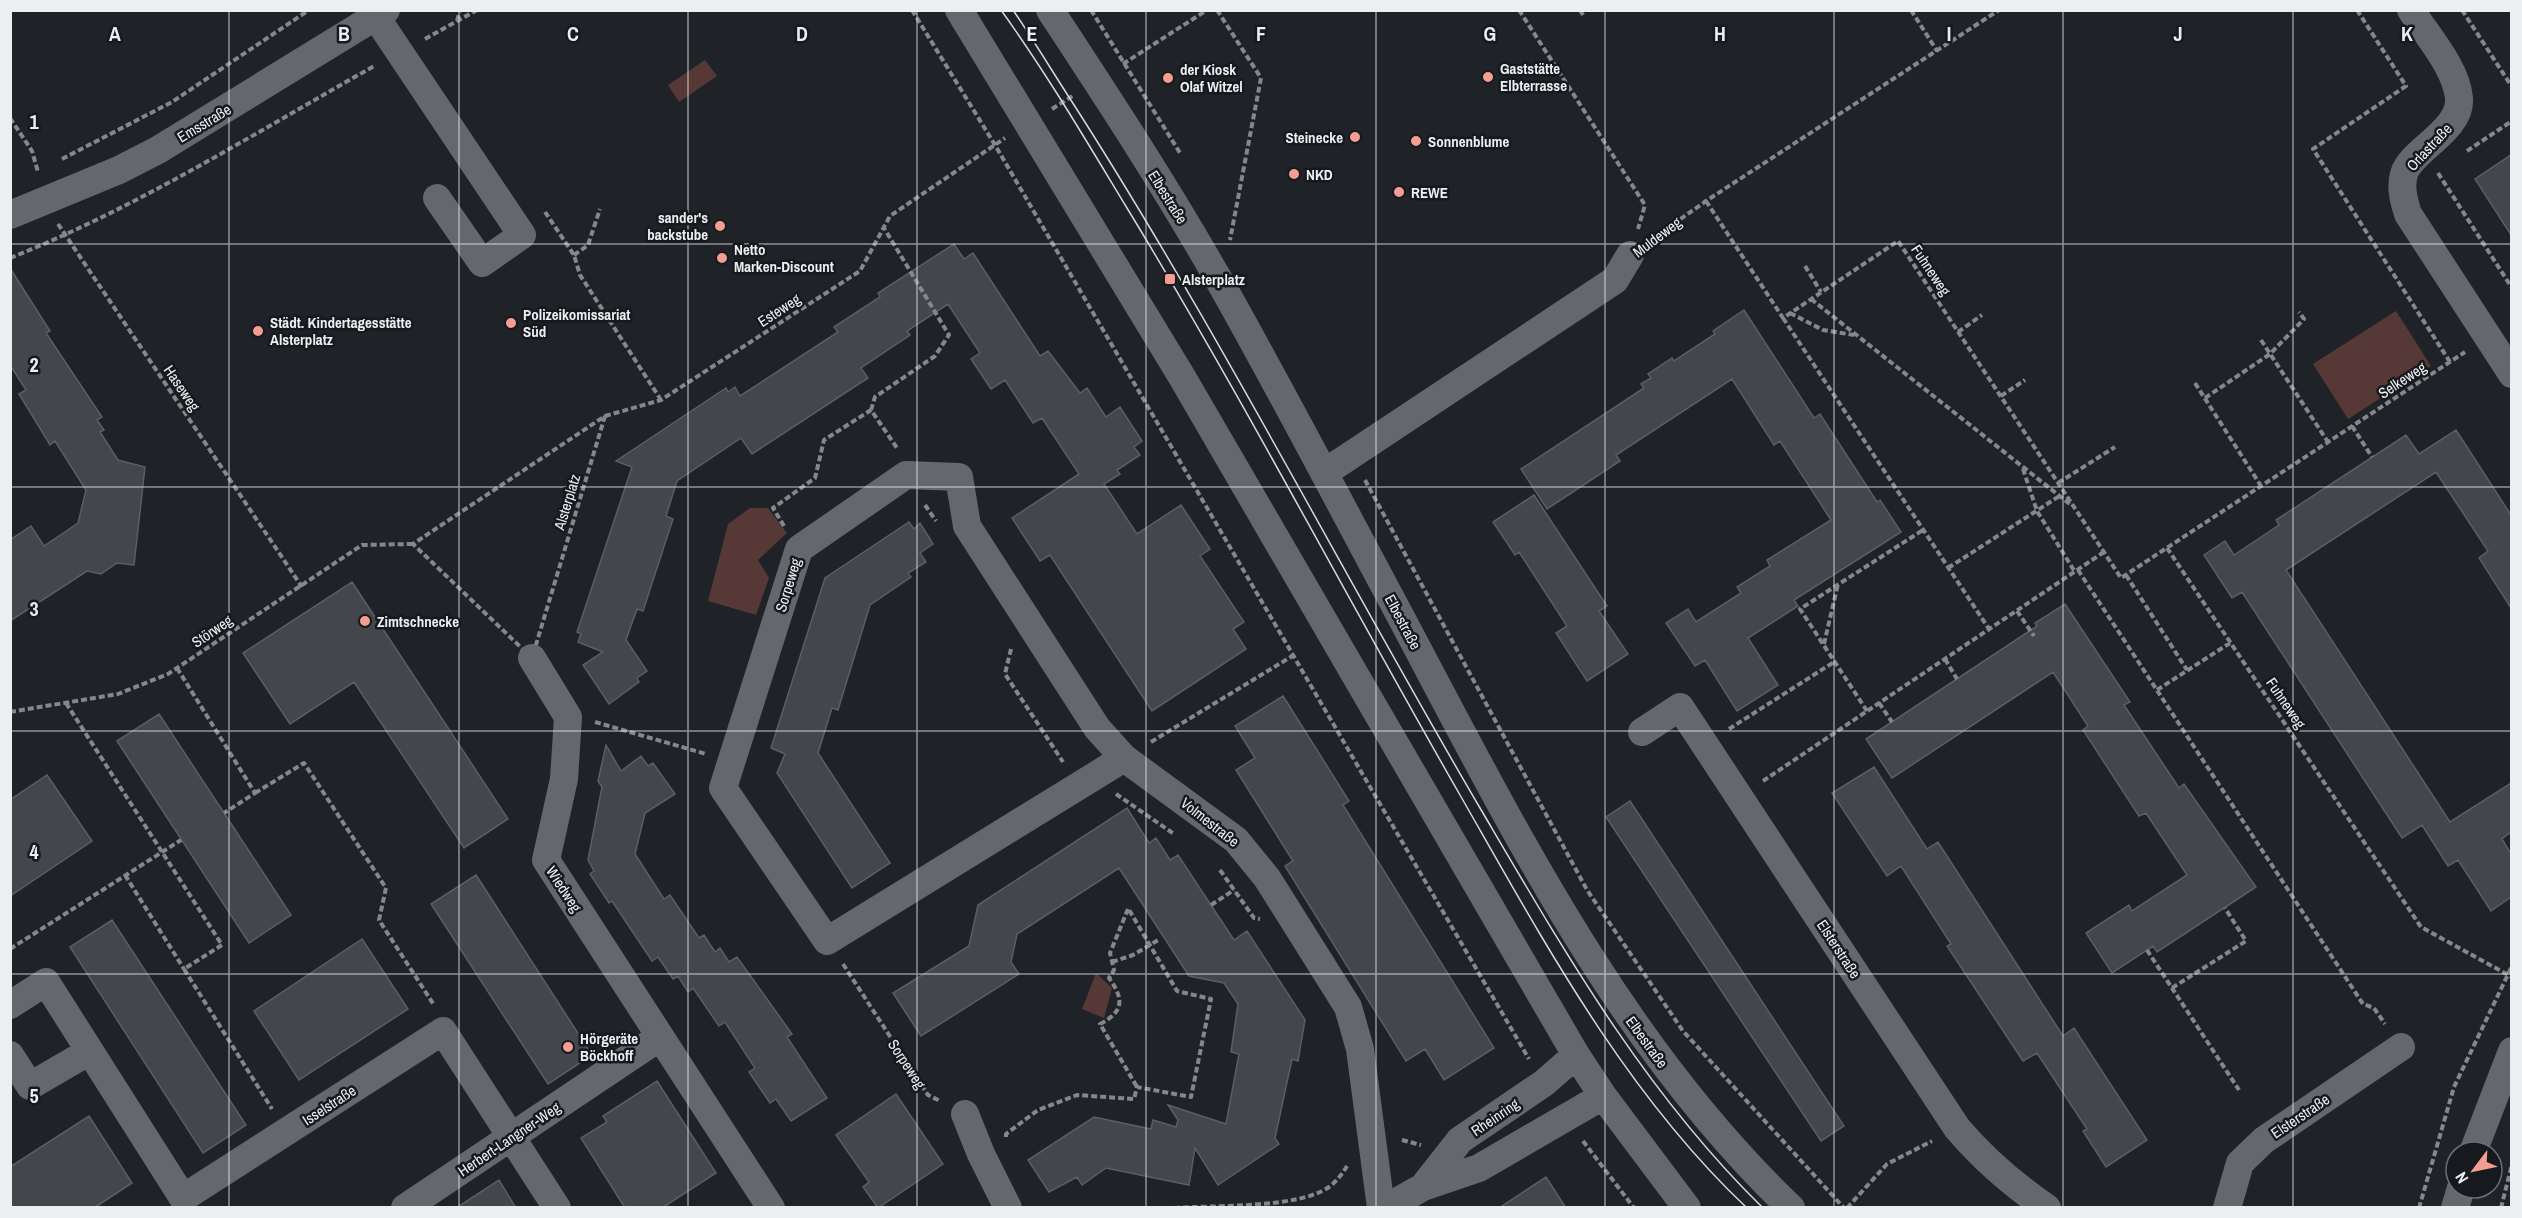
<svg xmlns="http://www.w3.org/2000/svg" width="2522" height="1218" font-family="'Archivo Narrow',sans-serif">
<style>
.green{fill:#563936}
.building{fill:#43464b;stroke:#5b5e63;stroke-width:1.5}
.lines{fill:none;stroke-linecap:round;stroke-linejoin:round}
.path{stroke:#85878b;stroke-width:4;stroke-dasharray:6 3;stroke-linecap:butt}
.minor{stroke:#64686d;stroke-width:28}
.tram{stroke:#d7d9dc;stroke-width:1.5}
.grid{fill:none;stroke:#eceef1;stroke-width:1.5;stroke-opacity:0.55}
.poi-dot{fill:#f59c93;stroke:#16191d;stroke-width:2}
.labels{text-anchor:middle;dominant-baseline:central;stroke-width:5;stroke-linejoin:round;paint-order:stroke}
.poi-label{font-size:15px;font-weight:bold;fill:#eceef1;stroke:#16191d;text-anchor:start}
.street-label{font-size:15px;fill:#eceef1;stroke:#16191d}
.grid-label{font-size:20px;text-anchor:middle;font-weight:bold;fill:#eceef1;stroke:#16191d;stroke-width:5;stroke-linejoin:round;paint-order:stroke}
</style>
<rect width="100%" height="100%" fill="#1f2226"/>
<path class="green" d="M705,60L717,76L679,102L668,85Z
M2396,311L2431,366L2348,419L2313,364Z
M750,508H768L787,533L758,560L769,578L756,615L708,601L728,524Z
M1096,973L1112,988L1104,1018L1082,1009Z"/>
<path class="building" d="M2511,155V235L2475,179Z
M954,244L964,259L973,253L1040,356L1048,351L1080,393L1087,388L1106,417L1120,407L1142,441L1134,447L1140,455L1117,470L1120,474L1104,484L1137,534L1181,505L1210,549L1200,556L1244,622L1233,629L1246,649L1152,711L1050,555L1040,561L1012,518L1079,474L1042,418L1033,423L1005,380L991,389L971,359L980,353L948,304L907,331L910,335L861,368L868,378L752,454L741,438L677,481L666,516L673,519L643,611L637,609L626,640L647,671L637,678L639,682L609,704L583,665L603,652L578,642L581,634L577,632L632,467L616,461L726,388L728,392L735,387L740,396L838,332L834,327L880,297L878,293Z
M10,268L50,331L46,333L102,417L97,420L104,430L100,432L118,460L145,467L134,565L117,563L101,574L87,571L10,621V540L31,526L44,546L78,523L86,490L55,441L50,445L19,394L26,390L10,365Z
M1744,310L1814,418L1820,414L1877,502L1880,500L1901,532L1794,600L1798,606L1748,638L1778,685L1737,711L1705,660L1695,666L1666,623L1688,609L1696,622L1741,593L1737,587L1770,566L1767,560L1831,520L1780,441L1774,445L1732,379L1616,455L1620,461L1547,509L1521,469L1644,388L1641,384L1651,378L1648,374L1672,358L1674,361L1715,334L1713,331Z
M2456,430L2511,515V608L2479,558L2488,551L2436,472L2286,570L2450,822L2511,783V832L2502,839L2511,854V897L2491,911L2458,860L2448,866L2422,825L2402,838L2242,592L2232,598L2204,555L2225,541L2234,555L2279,525L2276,520L2406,435L2419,454Z
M1534,495L1607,606L1599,611L1628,654L1587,681L1556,633L1567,626L1519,552L1515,555L1493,522Z
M909,522L914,529L920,523L933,544L920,553L926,562L908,573L911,577L870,605L838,710L832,708L818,753L890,863L852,888L777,773L785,754L771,748L825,578Z
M352,582L508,819L464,848L354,682L290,724L243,653Z
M2065,604L2130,702L2124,705L2179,788L2184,784L2256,887L2157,952L2153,946L2112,973L2086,933L2129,905L2132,911L2187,875L2146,813L2139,816L2083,730L2088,726L2053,672L1892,778L1866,739L2037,626L2035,623Z
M1283,696L1349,801L1343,805L1494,1048L1444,1080L1425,1049L1406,1061L1285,866L1293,861L1236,770L1255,758L1235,726Z
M159,714L291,915L249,943L117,741Z
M606,745L621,771L641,756L648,766L653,763L675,794L645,813L635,854L664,899L670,895L699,938L704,935L715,952L720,948L729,962L737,957L792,1034L787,1037L827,1098L791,1121L776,1099L770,1103L749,1072L755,1068L725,1022L719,1026L693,988L688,992L678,976L673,979L658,957L652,961L612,901L609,903L590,874L594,871L588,860L602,787L598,781Z
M1874,767L1927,849L1938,842L2063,1036L2074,1028L2147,1140L2106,1167L2083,1131L2087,1129L2037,1053L2023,1061L1947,946L1951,944L1901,866L1887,876L1832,793Z
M47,775L92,841L10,896V800Z
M1630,801L1844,1126L1821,1141L1606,817Z
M1127,808L1149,843L1156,838L1170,860L1178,855L1234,940L1247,931L1305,1020L1298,1061L1292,1059L1275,1138L1279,1144L1218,1185L1195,1148L1189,1185L1106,1168L1082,1185L1077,1177L1049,1192L1028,1160L1094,1117L1151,1129L1153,1120L1176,1127L1178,1120L1168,1105L1226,1124L1239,1054L1231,1052L1238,1004L1224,983L1189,976L1119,868L1017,934L1011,962L1019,974L921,1036L893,993L969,946L978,905Z
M476,875L592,1055L548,1084L431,904Z
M112,920L246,1125L203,1153L70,947Z
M362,939L408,1009L299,1080L254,1011Z
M657,1081L716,1173L662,1208H625L581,1138L607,1122L603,1116Z
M896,1094L943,1164L878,1208L863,1187L869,1182L836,1135Z
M89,1116L132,1183L94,1208H10V1167Z
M1546,1177L1566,1208H1499Z
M499,1180L516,1208H456Z"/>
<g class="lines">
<path class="path" d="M912,10L995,145L1529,1059
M1091,10L1180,153
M1217,10L1261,78L1230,240
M1519,10L1645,205L1638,229
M1580,10L1583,15
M1911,10L1937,51
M2357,10L2406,86L2313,149L2450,362
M2462,10L2512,87
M457,21L460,10
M425,39L477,10
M1123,64L1207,10
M1052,109L1074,95
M10,118L32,151L38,172
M2467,151L2512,121
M62,159L172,102L309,10
M2438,173L2512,288
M1706,201L1783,318L1898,241L2121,578L2465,352
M545,212L574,255L580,275L661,400
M58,224L302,587
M1651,240L1706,201L1999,10
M574,255L588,245L600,209
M10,258C139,207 256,132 376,65
M1805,266L1821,292
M1811,299L2071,505
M1790,313L1823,330L1854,335
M1783,318L1989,629
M1958,332L1982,315
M2261,340L2328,442
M2195,383L2261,486
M2001,396L2025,380
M2205,398L2270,354L2304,319L2299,312
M871,410L875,397L935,356L949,335L884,228
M605,416L661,400L860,271L890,216L1005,138
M605,416L532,658L413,544Z
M2352,426L2372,457
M2023,469L2037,511L2075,572
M1365,480L1587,890L1683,1031L1844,1208
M2058,483L2115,447
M925,505L936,521
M784,526L773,508L815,478L824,440L871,410L897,448
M2167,548L2421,927L2512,977
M1948,568L2061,495
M2078,570L2363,1004L2374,1008L2385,1024
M2126,575L2187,670
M2017,611L2034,636
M1824,644L1838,584
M1011,649L1005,674L1063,762
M1945,659L1957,679
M177,668L255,793L224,813
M2157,690L2230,643
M66,703L222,945L184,969L272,1109
M1879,703L1892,722
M1867,711L1800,609L1923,530
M10,712L118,694L168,674L362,545L413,544
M595,722L706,754
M1729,729L1834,662
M1151,742L1294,655
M1763,781L2104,552
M255,793L304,763L386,888L379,920L434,1005
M1116,794L1174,834
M1220,870L1254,918L1260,919
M125,875L184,969
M1211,905L1234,890
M1128,909L1110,953L1114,970L1109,978C1125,1000 1123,1012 1100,1024L1137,1087
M10,949L181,840
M2147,950L2239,1090
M1112,962L1133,955L1160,939
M843,964L928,1095L940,1101
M2172,988L2246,941L2225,908
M1006,1137V1134L1038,1110L1077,1095L1134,1099L1137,1087L1191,1097L1211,999L1177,991L1128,908
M1402,1140L1421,1145
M1583,1141L1634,1208
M1174,1208C1212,1205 1298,1209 1329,1187C1337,1181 1342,1174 1347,1166
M1847,1208L1887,1164L1932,1141
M2419,1208L2454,1087L2512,966
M2501,1208L2512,1164"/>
<path class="minor" d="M959,10L1182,377L1576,1055L1603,1096L1687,1208
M1050,10C1107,97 1165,185 1216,275C1278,384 1336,496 1395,606C1508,818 1615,1040 1791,1208
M2411,10C2427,36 2456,67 2459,98C2462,130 2410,151 2404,174C2400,188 2404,201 2408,214L2512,374
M376,17L522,235L482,263L437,198
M10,215L119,170L158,150L386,10
M1324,473L1615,280L1630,255
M532,658L568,717L564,779L546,860L771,1208
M1642,732L1680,707L1957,1128C1984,1160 2012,1184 2047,1208
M1124,758L827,941L723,788L799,549L906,475L959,477L967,526L1097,728L1124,758L1236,840L1267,878L1348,1007L1360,1049L1381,1208
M10,1005L46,982L183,1198L443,1031L557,1208
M10,1055L30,1086L90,1051
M965,1114L981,1154L1008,1208
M2473,1152L2512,1051
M1423,1187L1460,1140L1544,1083L1576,1055
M405,1208L660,1037
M1386,1208L1423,1187L1479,1168L1603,1096
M2227,1208L2240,1163L2264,1140L2401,1047
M2455,1208L2461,1188"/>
<path class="tram" d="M1001,10C1047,74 1087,142 1127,208C1244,400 1348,600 1460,795C1543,940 1624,1092 1747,1208
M1013,10C1032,38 1049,66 1067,94C1216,325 1341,571 1480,808C1563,949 1644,1092 1763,1208"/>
</g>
<path class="grid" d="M229,10V1208M459,10V1208M688,10V1208M917,10V1208M1146,10V1208M1376,10V1208M1605,10V1208M1834,10V1208M2063,10V1208M2293,10V1208M10,244H2512M10,487H2512M10,731H2512M10,974H2512"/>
<g class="poi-dot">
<circle cx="1488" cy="77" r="6"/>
<circle cx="1168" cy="78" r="6"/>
<circle cx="1355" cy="137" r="6"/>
<circle cx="1416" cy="141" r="6"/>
<circle cx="1294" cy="174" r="6"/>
<circle cx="1399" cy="192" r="6"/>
<circle cx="720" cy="226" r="6"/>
<circle cx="722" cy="258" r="6"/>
<rect x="1164" y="273" width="12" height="12" rx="3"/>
<circle cx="511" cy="323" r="6"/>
<circle cx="258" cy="331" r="6"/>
<circle cx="365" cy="621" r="6"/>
<circle cx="568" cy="1047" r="6"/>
</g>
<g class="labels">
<g class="poi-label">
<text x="1500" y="68">Gaststätte<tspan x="1500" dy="17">Elbterrasse</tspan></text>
<text x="1180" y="69">der Kiosk<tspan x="1180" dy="17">Olaf Witzel</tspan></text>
<text x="1343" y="137" text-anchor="end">Steinecke</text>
<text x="1428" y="141">Sonnenblume</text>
<text x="1306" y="174">NKD</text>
<text x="1411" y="192">REWE</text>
<text x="708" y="217" text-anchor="end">sander's<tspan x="708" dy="17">backstube</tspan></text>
<text x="734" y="249">Netto<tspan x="734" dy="17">Marken-Discount</tspan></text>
<text x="1182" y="279">Alsterplatz</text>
<text x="523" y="314">Polizeikomissariat<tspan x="523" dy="17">Süd</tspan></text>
<text x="270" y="322">Städt. Kindertagesstätte<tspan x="270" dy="17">Alsterplatz</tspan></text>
<text x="377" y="621">Zimtschnecke</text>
<text x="580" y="1038">Hörgeräte<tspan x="580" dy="17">Böckhoff</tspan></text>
</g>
<g class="street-label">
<text transform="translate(204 123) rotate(-31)">Emsstraße</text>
<text transform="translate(2429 147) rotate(-47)">Orlastraße</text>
<text transform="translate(1168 197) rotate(58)">Elbestraße</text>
<text transform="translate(1657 237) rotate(-37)">Muldeweg</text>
<text transform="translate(1931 270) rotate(56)">Fuhneweg</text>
<text transform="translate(779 310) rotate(-33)">Esteweg</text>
<text transform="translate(2402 380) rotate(-33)">Selkeweg</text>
<text transform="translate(182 388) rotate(56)">Haseweg</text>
<text transform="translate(567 502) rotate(-73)">Alsterplatz</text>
<text transform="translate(788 585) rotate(-73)">Sorpeweg</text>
<text transform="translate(1403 622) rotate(62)">Elbestraße</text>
<text transform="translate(212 631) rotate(-34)">Störweg</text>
<text transform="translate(2286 703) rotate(56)">Fuhneweg</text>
<text transform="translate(1210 822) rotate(38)">Volmestraße</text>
<text transform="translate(564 889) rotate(57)">Wiedweg</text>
<text transform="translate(1839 949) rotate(57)">Elsterstraße</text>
<text transform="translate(1647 1042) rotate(54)">Elbestraße</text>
<text transform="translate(907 1064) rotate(57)">Sorpeweg</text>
<text transform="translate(329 1105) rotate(-33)">Isselstraße</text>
<text transform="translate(2300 1116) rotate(-34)">Elsterstraße</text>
<text transform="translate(1495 1117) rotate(-34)">Rheinring</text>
<text transform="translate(509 1139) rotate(-34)">Herbert-Langner-Weg</text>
</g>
</g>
<g class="grid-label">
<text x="115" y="41">A</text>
<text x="344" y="41">B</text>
<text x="573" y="41">C</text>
<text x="802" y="41">D</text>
<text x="1032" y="41">E</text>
<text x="1261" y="41">F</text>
<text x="1490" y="41">G</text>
<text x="1720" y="41">H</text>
<text x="1949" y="41">I</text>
<text x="2178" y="41">J</text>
<text x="2407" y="41">K</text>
<text x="34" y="129">1</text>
<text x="34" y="372">2</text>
<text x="34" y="616">3</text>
<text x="34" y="859">4</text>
<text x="34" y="1103">5</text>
</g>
<rect width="2522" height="1218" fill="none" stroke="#eceef1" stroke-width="24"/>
<g transform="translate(2474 1170) rotate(238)"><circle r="28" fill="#16191d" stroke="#6c6e72" stroke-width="1.5"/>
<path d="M0-4.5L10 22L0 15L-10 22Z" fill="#f59c93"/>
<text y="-9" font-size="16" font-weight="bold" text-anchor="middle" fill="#eceef1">N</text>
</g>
</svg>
